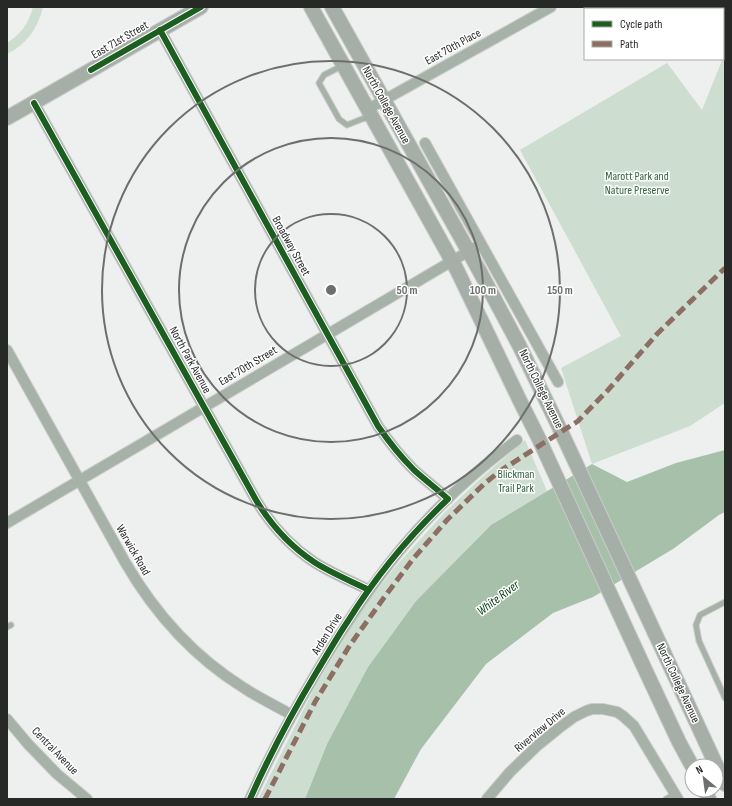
<svg xmlns="http://www.w3.org/2000/svg" width="732" height="806" font-family="'Sofia Sans Condensed',sans-serif">
<style>
.green{fill:#cdddcf}
.water{fill:#a7c0aa}
.lines{fill:none;stroke-linecap:round;stroke-linejoin:round}
.lane-casing{stroke:#cacbca;stroke-width:7}
.street-casing{stroke:#cacbca;stroke-width:12}
.secondary-casing{stroke:#cacbca;stroke-width:16}
.lane{stroke:#a6b1a7;stroke-width:5}
.street{stroke:#a6b1a7;stroke-width:10}
.secondary{stroke:#a5afa7;stroke-width:14}
.quiet{stroke:#8d6e63;stroke-width:5;stroke-dasharray:10 5;stroke-linecap:butt}
.cycleway-casing{stroke:#fff;stroke-width:8}
.cycleway{stroke:#1b5e20;stroke-width:6}
.ring{fill:none;stroke:#6c6f6d;stroke-width:2}
.labels{text-anchor:middle;dominant-baseline:central;stroke-width:3;stroke-linejoin:round;paint-order:stroke}
.street-label{font-size:12px;fill:#272927;stroke:#fff}
.park-label{font-size:12px;fill:#31653a;stroke:#fff}
.water-label{font-size:13px;font-style:italic;fill:#003910;stroke:#fff}
.centre{fill:#6c6f6d;stroke:#fff;stroke-width:2}
.ring-label{font-size:12px;text-anchor:middle;font-weight:bold;fill:#6c6f6d;stroke:#fff;stroke-width:3;stroke-linejoin:round;paint-order:stroke}
</style>
<rect width="100%" height="100%" fill="#edf0ee"/>
<path class="green" d="M33,7H43C38,28 27,44 7,54V43C21,34 29,23 33,7Z
M725,53V403L690,426L592,464L561,368L621,336L520,150L667,63L702,110Z
M525,440L547,491L491,525L416,601L368,667L327,744L305,799H258L315,687L361,611L395,567L445,512L480,479Z"/>
<path class="water" d="M725,450V512L719,515L673,549L593,597L553,613L486,664L421,749L394,799H305L327,744L368,667L416,601L491,525L592,464L627,482L676,463Z"/>
<g class="lines">
<g class="lane-casing">
<path id="lane" d="M342,66L324,75L319,83L339,119L347,125L362,119L371,117
M725,602L700,615L696,625L699,641L725,698
M7,627L11,625
M666,799L675,794"/>
</g>
<g class="street-casing">
<path id="street" d="M160,30L378,426C389,442 401,457 414,470C425,480 437,489 448,499
M34,103L256,500C271,525 290,546 314,562C331,573 351,581 369,590
M368,109L551,7
M425,143L558,382
M7,350L125,562C154,612 194,657 244,688C259,698 276,706 292,715
M7,523L481,244
M7,719L28,744L57,774L87,799
M250,799C270,755 293,712 318,670C343,628 369,588 400,550C434,509 474,472 517,440
M487,799L510,772L538,745L559,728L574,717L586,711L592,709H603L617,712L623,716L634,726L678,799"/>
</g>
<g class="secondary-casing">
<path id="secondary" d="M311,7L457,270L520,401L539,439L642,663L679,742L692,766
M332,7L479,270L519,345L558,425L725,784
M7,118L201,7
M705,790L709,799"/>
</g>
<use href="#lane" class="lane"/>
<use href="#street" class="street"/>
<use href="#secondary" class="secondary"/>
<path class="quiet" d="M265,799L315,702L350,645L383,599L413,559L447,520L484,484L500,471L578,421L608,390L657,334L725,268"/>
<g class="cycleway-casing">
<path id="cycleway" d="M160,30L378,426C389,442 401,457 414,470C425,480 437,489 448,499C410,535 376,576 348,621C337,637 327,655 316,673C292,713 269,756 250,799
M91,70L201,7
M34,103L256,500C271,525 290,546 314,562C331,573 351,581 369,590"/>
</g>
<use href="#cycleway" class="cycleway"/>
</g>
<g class="ring">
<circle cx="331" cy="290" r="76"/>
<circle cx="331" cy="290" r="152"/>
<circle cx="331" cy="290" r="229"/>
</g>
<g class="labels">
<g class="street-label">
<text transform="translate(120 40) rotate(-30)">East 71st Street</text>
<text transform="translate(453 47) rotate(-29)">East 70th Place</text>
<text transform="translate(386 105) rotate(61)">North College Avenue</text>
<text transform="translate(291 246) rotate(61)">Broadway Street</text>
<text transform="translate(190 360) rotate(61)">North Park Avenue</text>
<text transform="translate(248 366) rotate(-31)">East 70th Street</text>
<text transform="translate(541 389) rotate(64)">North College Avenue</text>
<text transform="translate(133 550) rotate(60)">Warwick Road</text>
<text transform="translate(327 634) rotate(-58)">Arden Drive</text>
<text transform="translate(678 683) rotate(65)">North College Avenue</text>
<text transform="translate(540 730) rotate(-40)">Riverview Drive</text>
<text transform="translate(55 751) rotate(46)">Central Avenue</text>
</g>
<g class="park-label">
<text x="637" y="176">Marott Park and<tspan x="637" dy="14">Nature Preserve</tspan></text>
<text x="516" y="474">Blickman<tspan x="516" dy="14">Trail Park</tspan></text>
</g>
<g class="water-label">
<text transform="translate(498 598) rotate(-37)">White River</text>
</g>
</g>
<circle cx="331" cy="290" r="6" class="centre"/>
<g class="ring-label">
<text x="407" y="294">50 m</text>
<text x="483" y="294">100 m</text>
<text x="560" y="294">150 m</text>
</g>
<rect width="732" height="806" fill="none" stroke="#272927" stroke-width="16"/>
<rect x="584" y="8" width="140" height="52" fill="#ffffff" stroke="#a9a9a9"/>
<rect x="592" y="21" width="20" height="6" fill="#1b5e20" stroke="#a9a9a9"/>
<text x="620" y="28" font-size="12" fill="#272927">Cycle path</text>
<rect x="592" y="41" width="20" height="6" fill="#8d6e63" stroke="#a9a9a9"/>
<text x="620" y="48" font-size="12" fill="#272927">Path</text>
<g transform="translate(704 778) rotate(331)"><circle r="19" fill="#ffffff" stroke="#a9a9a9"/>
<path d="M0-3L7 15L0 10L-7 15Z" fill="#6c6f6d"/>
<text y="-6" font-size="11" font-weight="bold" text-anchor="middle" fill="#272927">N</text>
</g>
</svg>
